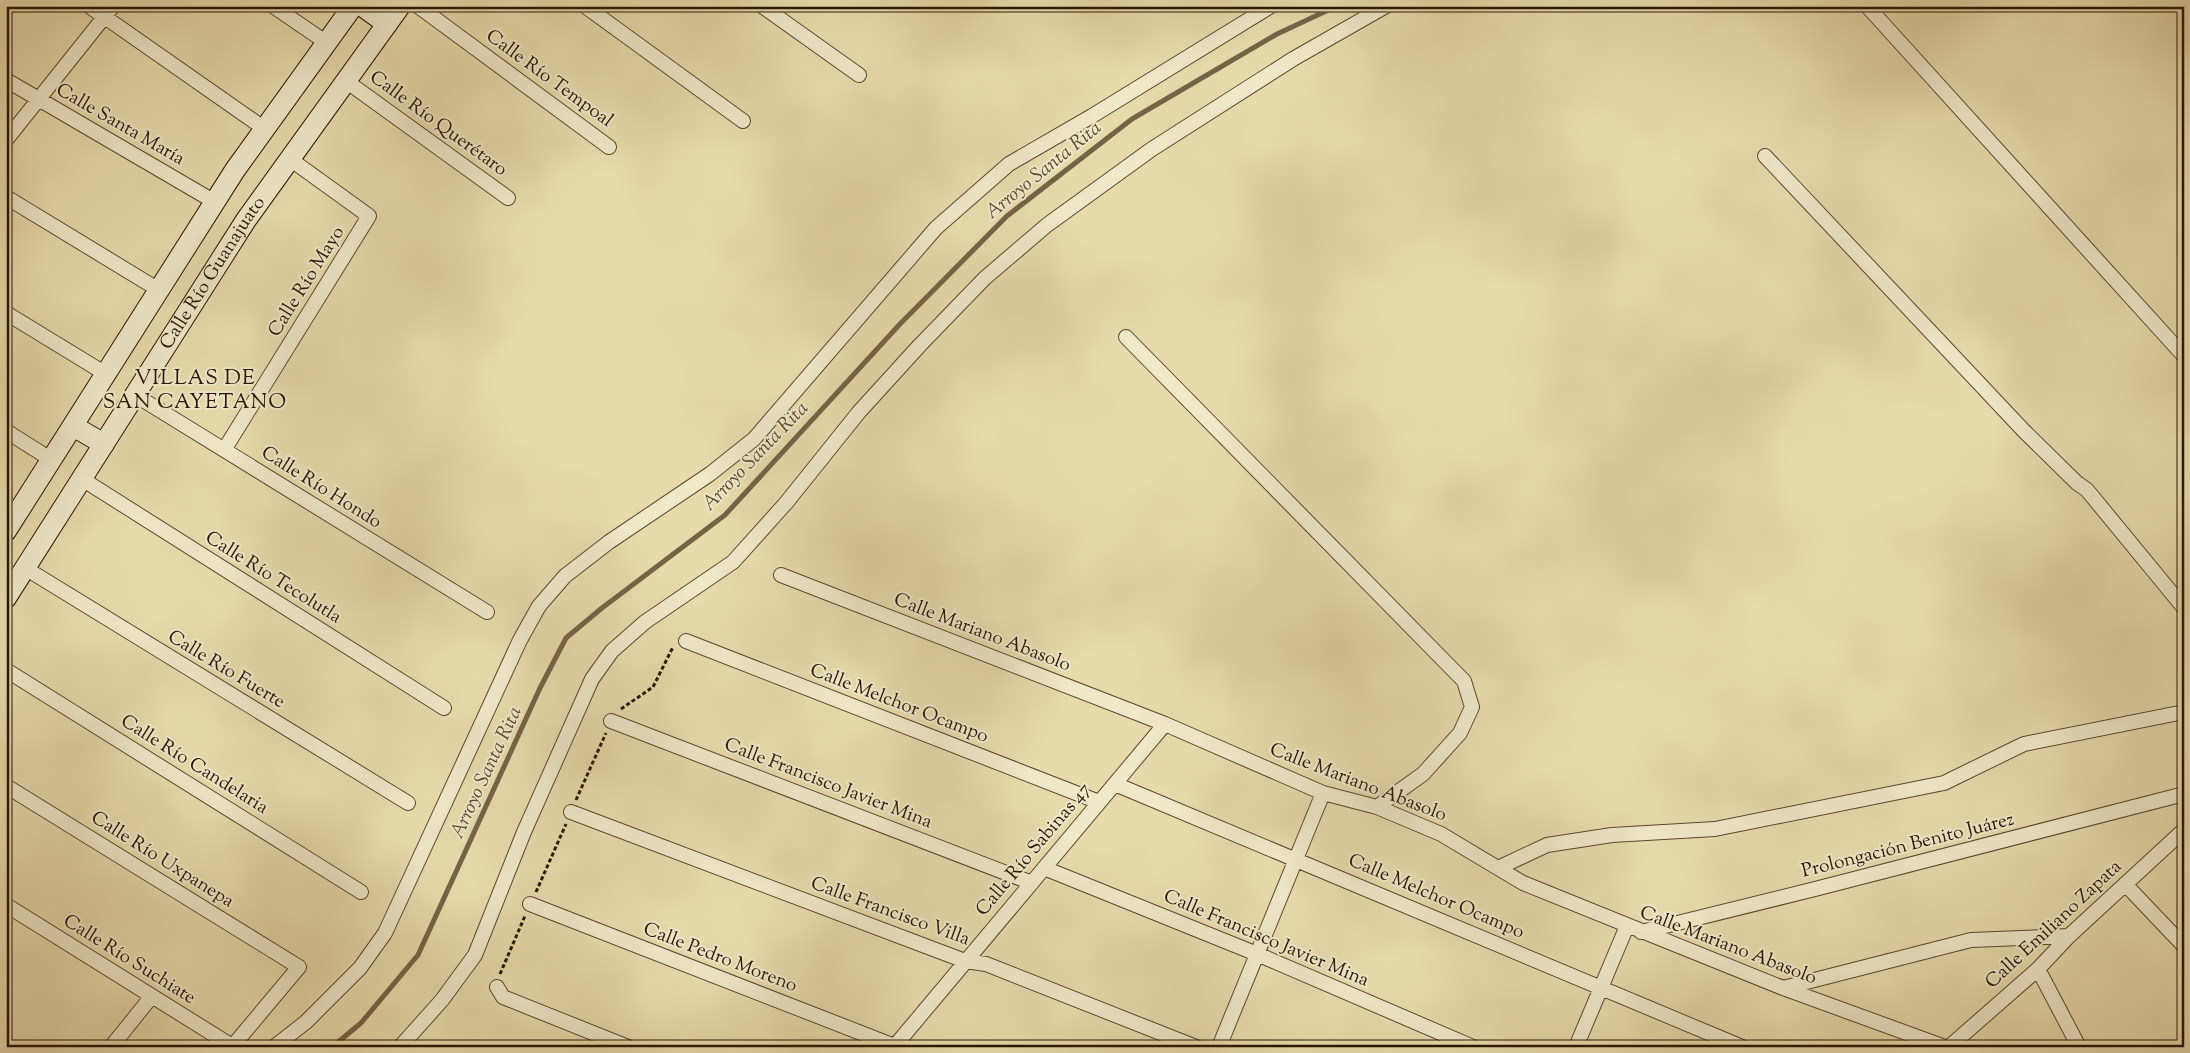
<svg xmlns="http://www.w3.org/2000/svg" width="2190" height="1053" font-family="'Sorts Mill Goudy',serif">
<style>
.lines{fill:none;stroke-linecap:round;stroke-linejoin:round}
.stream{stroke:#756346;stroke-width:5}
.street-casing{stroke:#5a462d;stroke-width:16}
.secondary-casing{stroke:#2b1403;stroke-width:22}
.path{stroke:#2b1403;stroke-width:3;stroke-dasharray:4 2.5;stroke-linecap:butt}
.street{stroke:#efe8c9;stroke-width:14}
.secondary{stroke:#efe8c9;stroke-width:20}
.labels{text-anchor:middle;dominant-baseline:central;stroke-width:4;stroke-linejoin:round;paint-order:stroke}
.street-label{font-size:19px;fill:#2b1403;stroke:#efe8c9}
.water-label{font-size:20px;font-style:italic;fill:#5d4830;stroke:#efe8c9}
.quarter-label{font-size:21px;letter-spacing:1px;fill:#2b1403;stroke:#efe8c9}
</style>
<rect width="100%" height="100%" fill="#e7dbac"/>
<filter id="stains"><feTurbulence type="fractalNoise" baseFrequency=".004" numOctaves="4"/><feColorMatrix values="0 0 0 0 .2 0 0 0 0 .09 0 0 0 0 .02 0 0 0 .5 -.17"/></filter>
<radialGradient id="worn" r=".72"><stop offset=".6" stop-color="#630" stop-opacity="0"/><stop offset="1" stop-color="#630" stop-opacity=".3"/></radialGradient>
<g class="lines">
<path class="stream" d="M332,1047L361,1023L418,955L540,688L566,638L602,608L725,515L900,324L1007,216L1132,119L1277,34L1337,6"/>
<g class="street-casing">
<path id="street" d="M89,6L265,129
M273,6L327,43
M418,6L609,147
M585,6L743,121
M762,6L859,75
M1867,6L2184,356
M6,80L215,202
M346,81L508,198
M6,140L113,6
M1765,156L2024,431L2077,483L2087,490L2184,608
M6,197L159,290
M6,313L106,374
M1126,337L1464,681L1472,707L1460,733L1423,774L1377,807
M135,395L487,612
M6,431L52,460
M224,450L369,216L290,159
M82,479L444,708
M25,568L408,803
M781,575L1165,724L1323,793L1377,807L1441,834L1523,883L1783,988L1945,1047
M686,641L1099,802
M6,670L361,892
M611,721L1032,883
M1115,784L1742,1047
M6,786L299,967L232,1047
M571,812L965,961L986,964L1196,1047
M1044,868L1257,954L1473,1047
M1498,868L1547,845L1612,835L1715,829L1944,783L2024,744L2184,712
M2125,884L2184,946
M530,904L897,1047
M6,905L232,1046
M1641,932L1815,889L2184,794
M2038,969L2079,1047
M497,987L503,997L628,1047
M1783,988L1971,940L2069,936
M111,1047L152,996
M274,1047L306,1022L360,968L385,933L520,640L539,606L565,576L609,542L710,474L754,439L936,228L1009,164L1092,116L1271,6
M400,1047L442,1000L475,955L524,832L592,679L612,651L645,622L733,562L786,503L859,412L920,345L985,278L1047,225L1152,149L1293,59L1386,6
M894,1047L1165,724
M1219,1047L1323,793
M1576,1047L1627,926
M1949,1047L2038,969L2069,936L2184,830"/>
</g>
<g class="secondary-casing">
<g id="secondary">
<path d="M362,6L387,24"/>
<path d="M73,426L104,444"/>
<path d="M6,531L235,170L353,6"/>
<path id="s1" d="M6,598L246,220L400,6"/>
</g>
</g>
<path class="path" d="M621,709L653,687L673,647
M576,800L606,733
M536,892L566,824
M500,974L525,916"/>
<use href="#street" class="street"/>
<use href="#secondary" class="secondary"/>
</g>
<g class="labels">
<g class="street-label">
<text transform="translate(549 79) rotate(36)">Calle Río Tempoal</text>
<text transform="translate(438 124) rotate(36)">Calle Río Querétaro</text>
<text transform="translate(120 125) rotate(30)">Calle Santa María</text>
<text stroke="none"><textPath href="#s1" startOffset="385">Calle Río Guanajuato</textPath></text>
<text transform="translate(307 282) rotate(-58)">Calle Río Mayo</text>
<text transform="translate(321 488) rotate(32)">Calle Río Hondo</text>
<text transform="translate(273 578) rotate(32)">Calle Río Tecolutla</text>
<text transform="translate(982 633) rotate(21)">Calle Mariano Abasolo</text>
<text transform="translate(226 670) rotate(31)">Calle Río Fuerte</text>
<text transform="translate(899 704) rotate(21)">Calle Melchor Ocampo</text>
<text transform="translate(194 765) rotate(32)">Calle Río Candelaria</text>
<text transform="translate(1358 783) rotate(21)">Calle Mariano Abasolo</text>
<text transform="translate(828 784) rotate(21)">Calle Francisco Javier Mina</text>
<text transform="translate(1908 846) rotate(-14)">Prolongación Benito Juárez</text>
<text transform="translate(1034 850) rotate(-50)">Calle Río Sabinas 47</text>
<text transform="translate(162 860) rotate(32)">Calle Río Uxpanepa</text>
<text transform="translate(1436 897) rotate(23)">Calle Melchor Ocampo</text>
<text transform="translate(890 912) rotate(20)">Calle Francisco Villa</text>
<text transform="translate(2054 925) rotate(-43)">Calle Emiliano Zapata</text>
<text transform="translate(1266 939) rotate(23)">Calle Francisco Javier Mina</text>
<text transform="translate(1728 946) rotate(21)">Calle Mariano Abasolo</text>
<text transform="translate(720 958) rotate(21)">Calle Pedro Moreno</text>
<text transform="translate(129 960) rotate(32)">Calle Río Suchiate</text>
</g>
<g class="water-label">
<text transform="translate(1044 171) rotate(-39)">Arroyo Santa Rita</text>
<text transform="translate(756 457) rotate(-46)">Arroyo Santa Rita</text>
<text transform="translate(487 773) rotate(-65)">Arroyo Santa Rita</text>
</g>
<g class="quarter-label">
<text x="195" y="379">VILLAS DE<tspan x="195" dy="24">SAN CAYETANO</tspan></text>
</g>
</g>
<rect width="2190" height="1053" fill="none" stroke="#e7dbac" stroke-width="25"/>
<rect x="8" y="8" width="2175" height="1038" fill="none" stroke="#2b1403" stroke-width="2.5"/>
<rect x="12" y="12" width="2165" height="1028" fill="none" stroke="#2b1403"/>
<rect width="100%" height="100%" filter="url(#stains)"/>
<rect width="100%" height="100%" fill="url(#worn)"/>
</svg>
